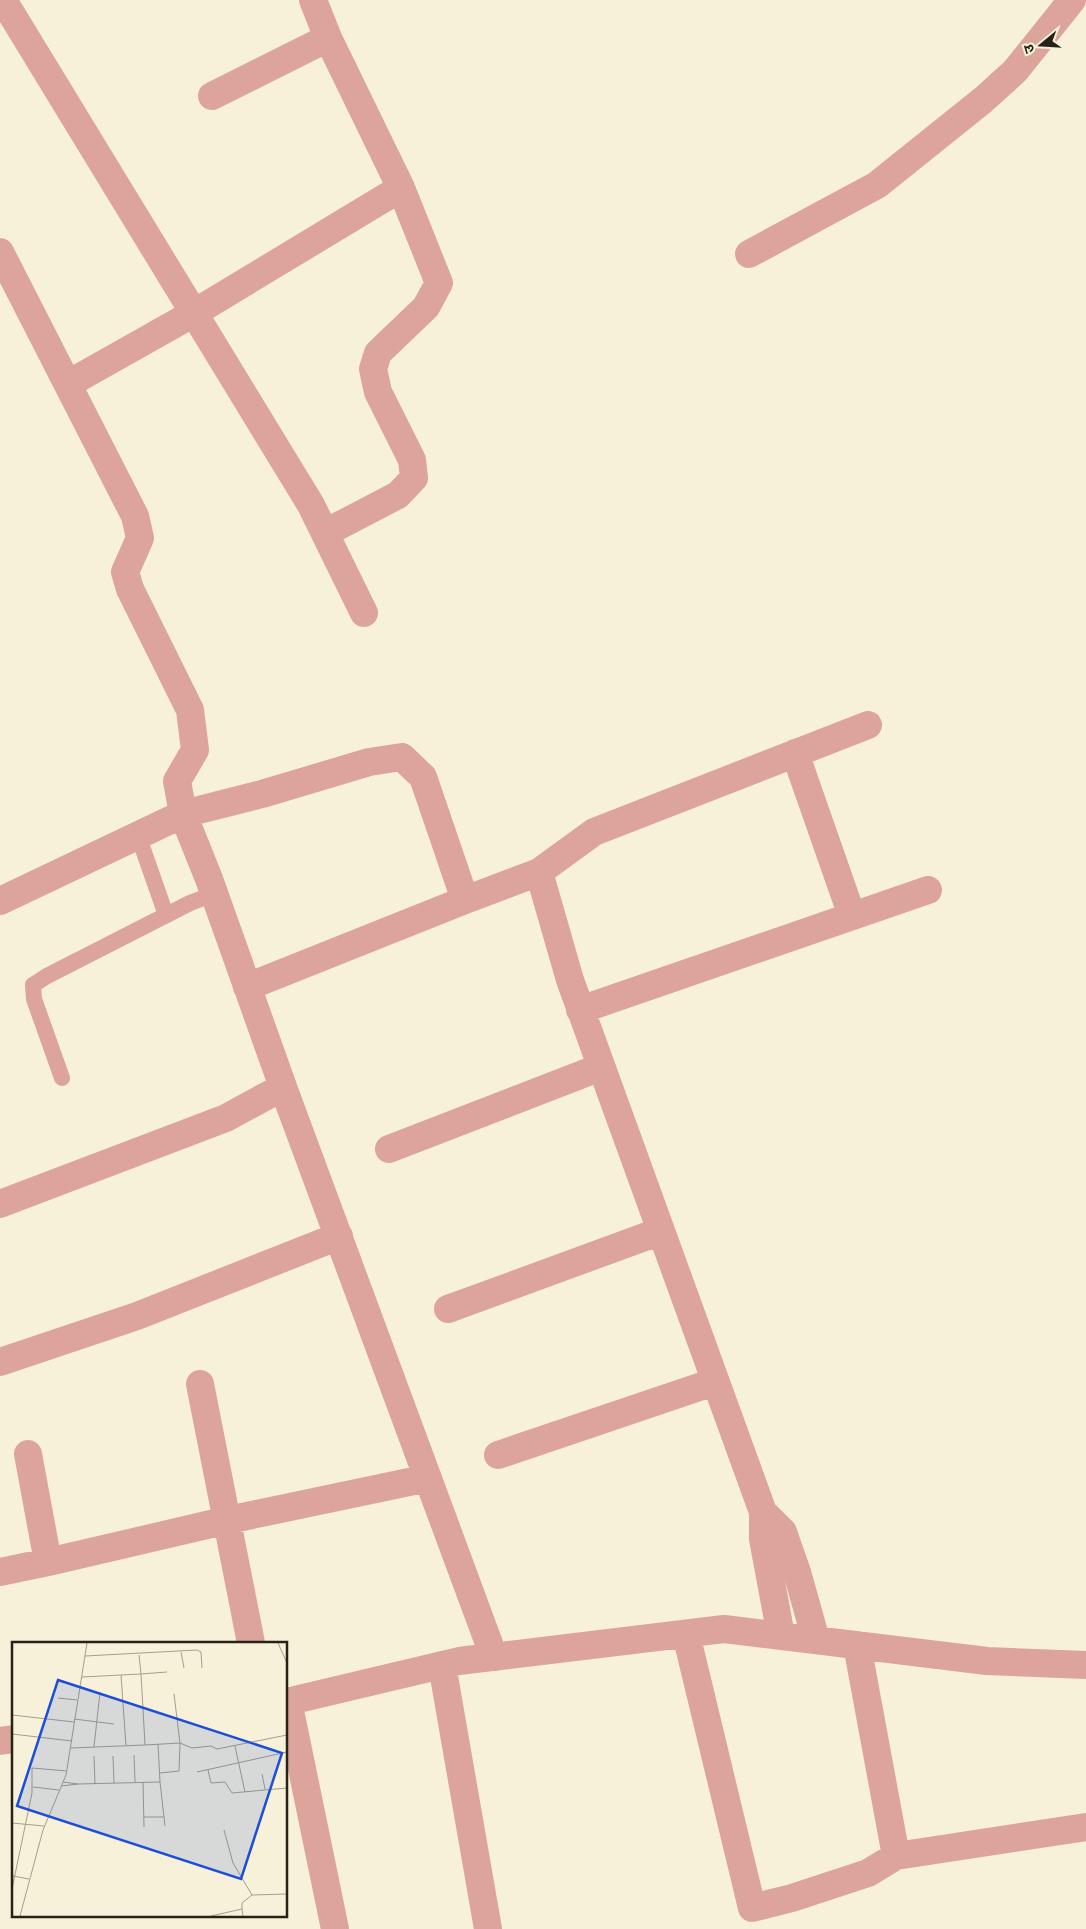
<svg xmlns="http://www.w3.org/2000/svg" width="1086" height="1929" font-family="Overpass,'Noto Sans Devanagari',sans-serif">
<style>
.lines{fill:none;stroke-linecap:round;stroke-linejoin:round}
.service{stroke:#dda49c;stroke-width:16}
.minor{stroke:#dda49c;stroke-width:28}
.inset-road{fill:none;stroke:#a49e8c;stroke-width:1}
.view{fill:#1d4ed8;fill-opacity:0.15;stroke:#1d4ed8;stroke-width:2.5}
.inset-edge{fill:none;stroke:#252219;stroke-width:2.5}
</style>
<rect width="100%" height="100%" fill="#f8f1d9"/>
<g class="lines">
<path class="service" d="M138,835L166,915
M62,1078L34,999L33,985L47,976L190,903L214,894"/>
<path class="minor" d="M3,0L311,505L364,613
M313,0L328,38L401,188L439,283L426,307L378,353L373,369L378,392L412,460L414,478L398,495L325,533
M212,96L328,38
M0,252L135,516L140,538L125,572L130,589L190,710L195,750L177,781L183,814L209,879L283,1087L226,1118L0,1204
M749,254L877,185L983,100L1015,71L1072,0
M68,384L194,313L401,188
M795,753L852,916
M0,901L183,814L262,794L369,762L402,757L423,777L465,900
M247,987L465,900L539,872
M580,1010L928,890
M283,1087L494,1657
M389,1149L601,1067
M448,1309L661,1231
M0,1362L137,1316L339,1236
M200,1384L251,1643
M28,1454L48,1562
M498,1455L714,1382
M763,1512L570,980L539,872L594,832L868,725
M0,1572L48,1562L228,1520L428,1478
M686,1634L752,1908L792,1898L868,1873L896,1856L1086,1827
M781,1636L763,1539V1512L783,1532L797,1572L816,1640
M857,1645L896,1856
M442,1665L488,1929
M288,1701L335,1929
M286,1702L459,1661L724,1629L987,1661L1086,1665
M0,1741L14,1739"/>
</g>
<g transform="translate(12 1642)">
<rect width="275" height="275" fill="#f8f1d9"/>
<path class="inset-road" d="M266,1L275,21M169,10L172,26M127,13L129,32L155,30M73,14L185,8L189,10L190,26M109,33L114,104M70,35L129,32L133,103L168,101L180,106L199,104L205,107L275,93M46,56L65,58M0,73L62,80M62,77L102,82M0,92L60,99M146,102L148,140M223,104L233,150M82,105L88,50M59,106L133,103M122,113L123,140M82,114L83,142M101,114L102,141M196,128L199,141L213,140L220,151L275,146M185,130L275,110M148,131L167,129L168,101L162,52M250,132L253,147M131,140L132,185M66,142L148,140L153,184M49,144L66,142L51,140M21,145L47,148M132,175H152M0,181L32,184M212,188L221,221L240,253M1,234L17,237M0,247L20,151V126L55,129M230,267V261L240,253L275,252M8,274L31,188L54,133L75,1M199,274L230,267L231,274"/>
<path class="view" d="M46,38L270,111L229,237L5,164Z"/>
<rect width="275" height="275" class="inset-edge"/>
</g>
<g transform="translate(1041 45) rotate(252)" stroke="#f8f1d9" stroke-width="4" paint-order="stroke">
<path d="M0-4L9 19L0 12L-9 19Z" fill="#252219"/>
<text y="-8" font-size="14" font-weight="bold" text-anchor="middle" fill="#252219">उ</text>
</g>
</svg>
